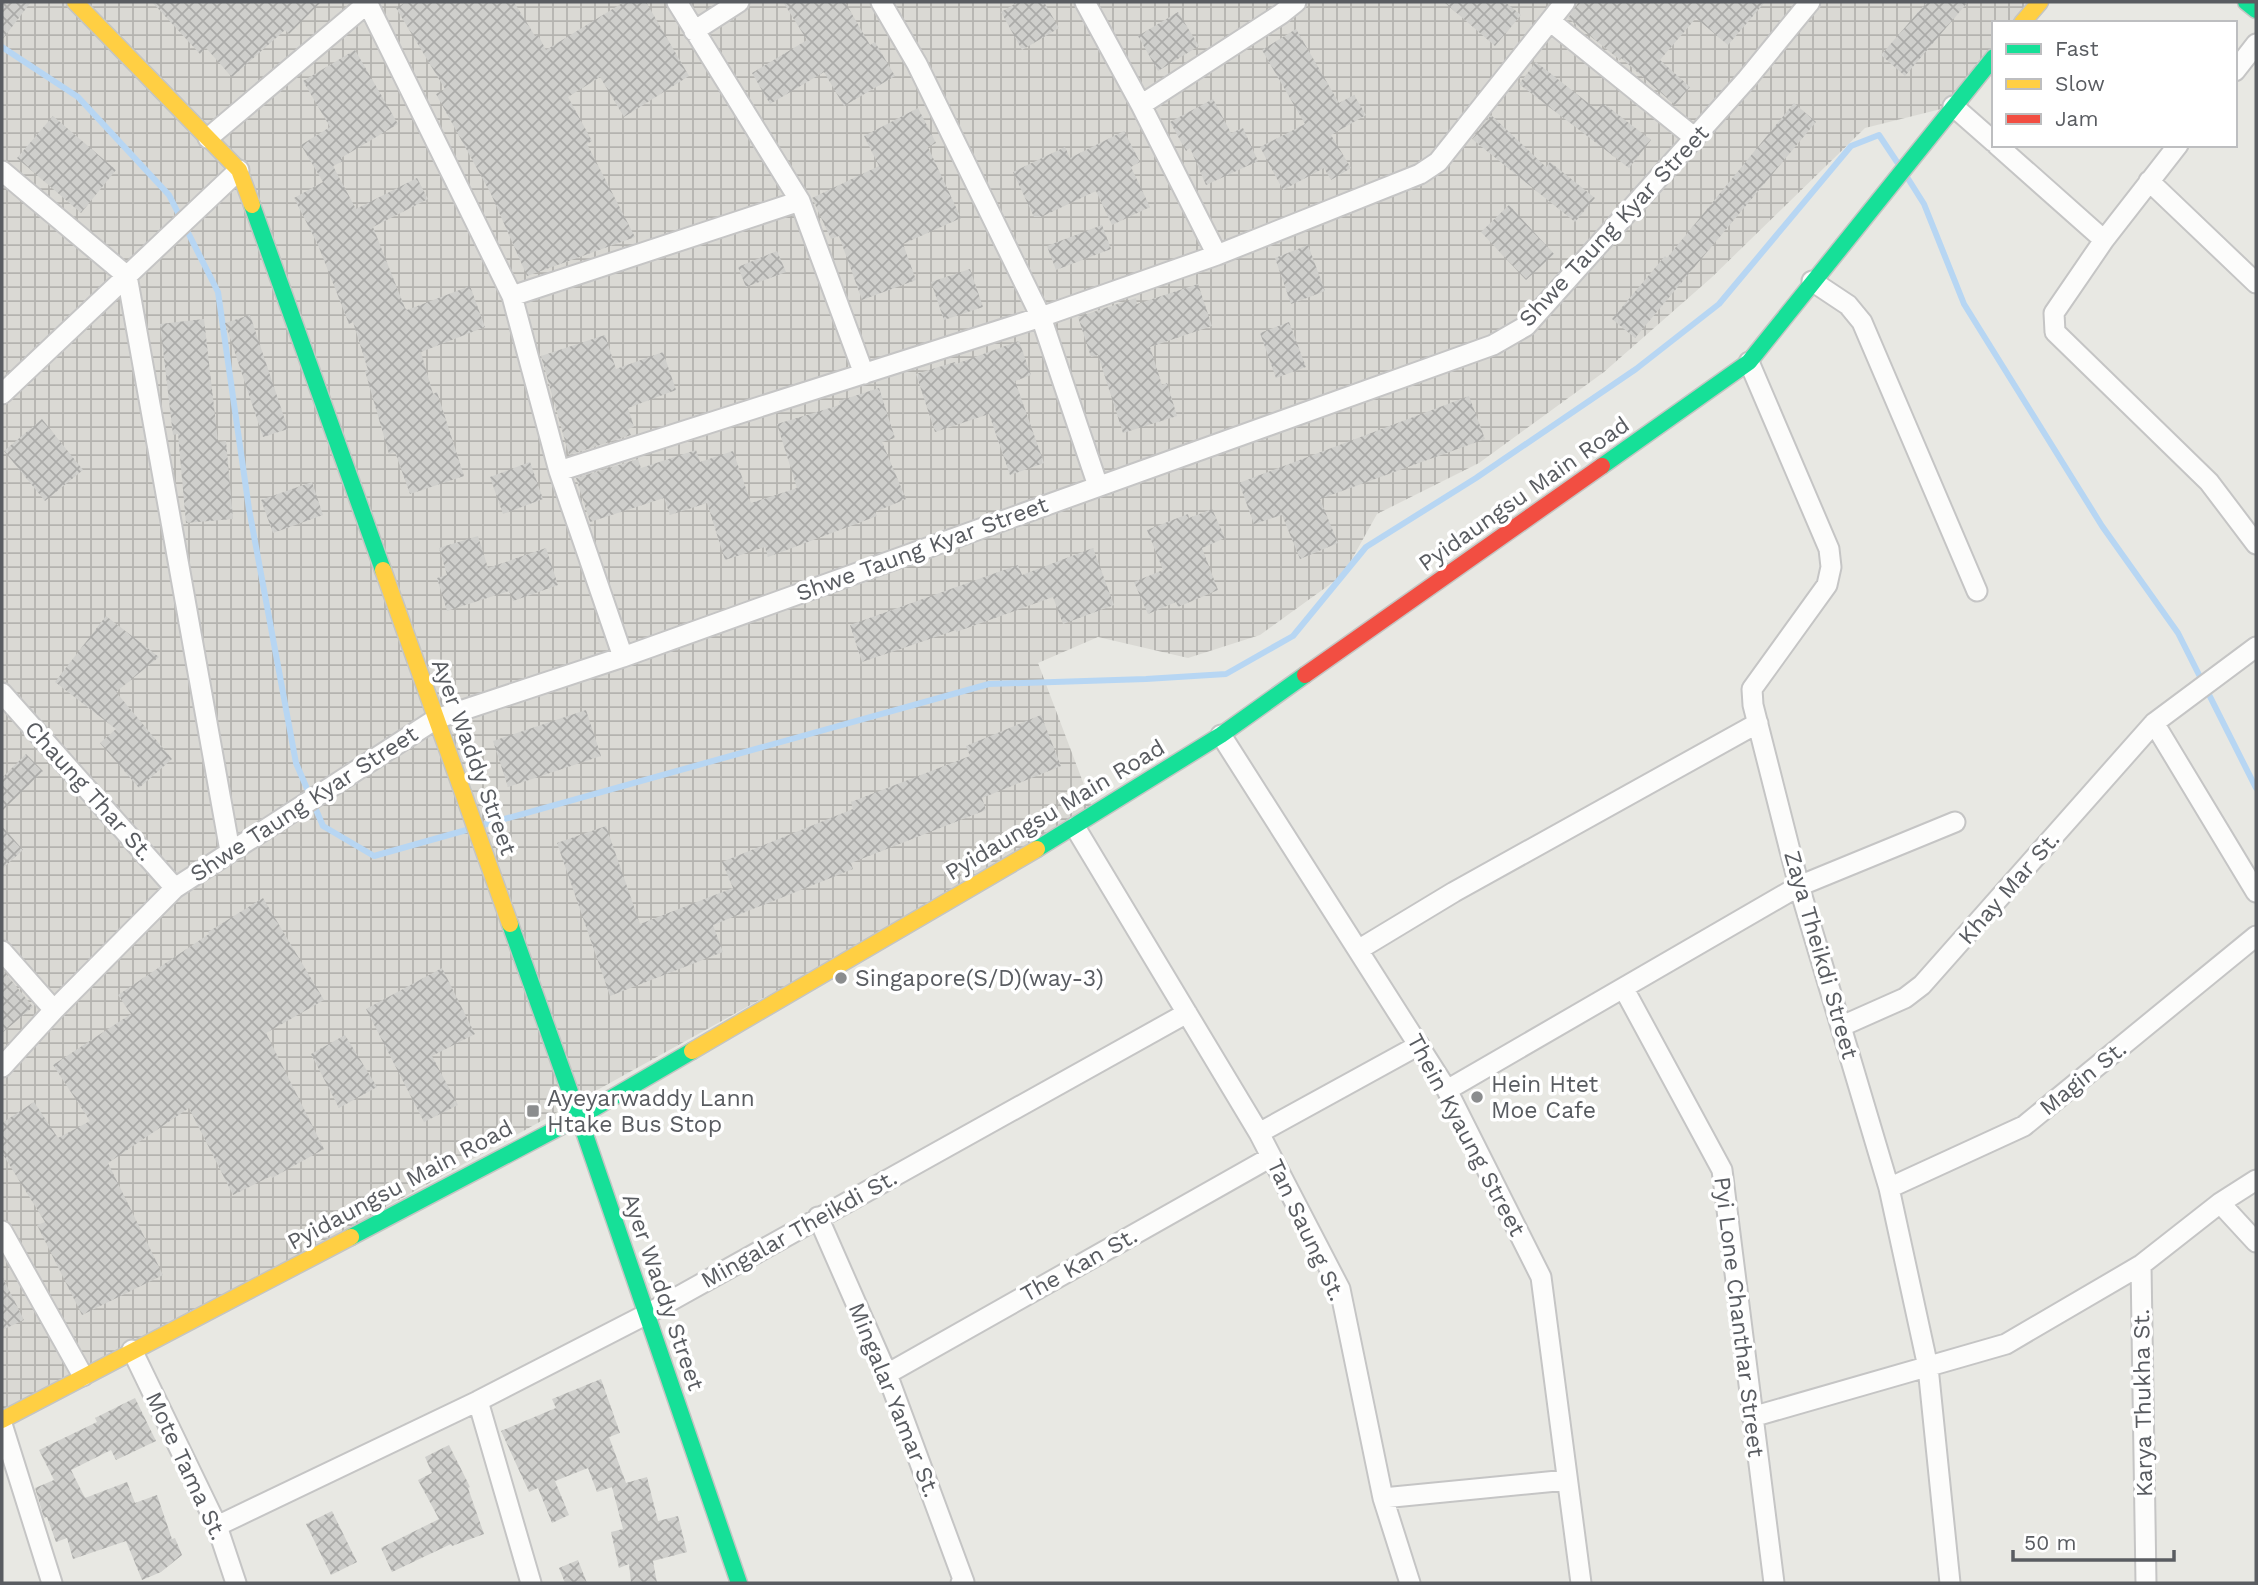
<svg xmlns="http://www.w3.org/2000/svg" width="2258" height="1585" font-family="'Work Sans',sans-serif">
<style>
.industrial{fill:url(#industrial-grid)}
.lines{fill:none;stroke-linecap:round;stroke-linejoin:round}
.stream{stroke:#b7d6f3;stroke-width:6}
.building{fill:url(#building-cross-hatch)}
.street-casing{stroke:#c5c5c5;stroke-width:23}
.fast-casing{stroke:#c4c5c3;stroke-width:19}
.slow-casing{stroke:#c4c5c3;stroke-width:19}
.jam-casing{stroke:#c4c5c3;stroke-width:19}
.street{stroke:#fcfcfb;stroke-width:19}
.fast{stroke:#16e098;stroke-width:16}
.slow{stroke:#ffcf43;stroke-width:16}
.jam{stroke:#f24e42;stroke-width:16}
.poi-dot{fill:#8b8d8e;stroke:#fff;stroke-width:2.5}
.labels{text-anchor:middle;dominant-baseline:central;stroke-width:7;stroke-linejoin:round;paint-order:stroke}
.street-label{font-size:23px;fill:#595c61;stroke:#fff}
.poi-label{font-size:23px;fill:#595c61;stroke:#fff;text-anchor:start}
</style>
<defs>
<pattern id="industrial-grid" width="8" height="8" patternUnits="userSpaceOnUse" patternTransform="scale(1.75)"><rect width="8" height="8" fill="#dad9d4"/><path d="M0 4h8M4 0v8" fill="none" stroke="#b4b3af"/></pattern>
<pattern id="building-cross-hatch" width="8" height="8" patternUnits="userSpaceOnUse" patternTransform="scale(1.75)"><rect width="8" height="8" fill="#cfcfcc"/><path d="M0 0l8 8M0 8l8-8" fill="none" stroke="#ababa9"/></pattern>
</defs>
<rect width="100%" height="100%" fill="#e8e8e3"/>
<path class="industrial" d="M2,2H2040L2022,23H1994V57L1953,106L1865,128L1711,278L1604,372L1479,463L1377,514L1343,575L1260,635L1188,658L1098,637L1038,663L1095,814L2,1420Z"/>
<g class="lines">
<path class="stream" d="M2,47L78,97L169,195L218,292L249,509L296,763L323,826L374,856L470,829
M1907,177L1924,204L1964,304L2102,526L2178,633L2256,788
M483,825L989,684L1146,679L1226,674L1293,636L1366,547L1476,478L1636,369L1719,304L1851,146L1879,135L1897,162"/>
</g>
<path class="building" d="M2,2H31L2,40Z
M152,2H321L289,34L285,30L232,77L206,48L200,54Z
M406,2H514L535,36L538,35L546,50L624,2H646L689,76L624,117L600,77L568,97L592,141L587,144L635,237L527,276L491,194L436,94L445,89L396,8Z
M783,2H845L870,45L875,42L895,76L844,106L824,72L770,104L752,73L807,40Z
M1018,2H1044L1059,28L1022,50L1001,12Z
M1444,2H1505L1521,15L1495,46Z
M1579,2H1765L1728,45L1696,18L1660,60L1690,87L1675,105L1621,58L1620,60L1568,18Z
M1927,2H1968L1905,76L1881,55Z
M1178,12L1199,46L1158,71L1138,36Z
M1296,29L1339,103L1354,95L1366,115L1331,135L1351,168L1331,180L1324,168L1283,190L1260,147L1305,124L1262,50Z
M355,50L398,124L341,158L343,161L333,166L356,209L417,178L428,199L373,227L405,308L407,310L470,286L485,327L421,352L433,394L437,392L464,476L410,494L395,452L389,454L365,371L368,370L353,322L349,324L318,245L294,198L323,182L301,145L330,127L303,81Z
M1536,62L1597,110L1603,103L1651,140L1629,168L1519,84Z
M1213,99L1231,133L1243,128L1258,161L1206,185L1190,148L1186,151L1170,122Z
M1794,103L1816,122L1635,338L1612,319L1665,256L1667,258Z
M918,108L936,143L928,147L961,218L903,244L916,280L862,300L839,236L831,239L812,198L879,166L864,136Z
M1491,115L1546,167L1550,162L1595,198L1575,222L1472,139Z
M53,116L116,170L81,213L17,158Z
M1124,131L1140,162L1131,167L1150,207L1112,225L1096,191L1041,217H1034L1013,172L1065,147L1070,158Z
M1509,205L1554,254L1526,280L1481,232Z
M1102,225L1111,249L1056,270L1047,246Z
M1308,245L1325,291L1291,304L1275,258Z
M777,251L786,272L746,287L738,267Z
M970,269L983,307L944,320L931,282Z
M1198,284L1212,326L1150,347L1162,385L1167,383L1177,416L1123,433L1098,355L1091,357L1078,317L1136,298L1137,304Z
M250,315L288,429L263,437L225,323Z
M204,319L218,442L226,441L233,519L186,523L178,434L173,435L160,324Z
M1289,322L1306,367L1276,378L1260,333Z
M605,335L616,369L663,352L676,390L628,408L634,427L628,429L631,435L569,455L541,356Z
M1019,341L1031,375L1015,381L1044,463L1010,475L989,414L935,432L916,374L955,362L956,364Z
M879,388L895,438L882,442L906,499L875,512L877,516L768,557L765,547L725,560L707,503L670,515L664,498L590,522L576,478L638,459L641,468L696,450L700,462L733,451L751,503L797,488L777,424L840,405L839,401Z
M1469,396L1485,439L1320,499L1338,543L1300,559L1282,515L1254,524L1239,483Z
M42,419L83,470L45,501L4,451Z
M530,462L543,499L503,514L490,477Z
M312,482L323,515L273,533L261,500Z
M1212,509L1225,538L1202,548L1218,590L1178,607L1176,602L1148,614L1134,582L1163,570L1147,530L1188,514L1189,518Z
M478,536L488,568L546,548L558,585L513,601L509,591L447,611L437,578L447,575L439,548Z
M1093,548L1114,605L1063,624L1053,597L956,632V630L862,662L850,625L1018,565L1022,575Z
M106,616L159,657L116,692L172,759L139,788L100,743L116,729L55,682Z
M586,710L601,756L508,787L493,741Z
M1041,715L1061,766L982,798L986,810L851,863L853,869L713,925L723,952L610,996L557,843L606,826L640,924L733,888L722,862L853,809L851,802L970,756L966,746Z
M26,754L43,771L2,811V778Z
M2,826L23,850L2,869Z
M263,898L324,1000L266,1033L324,1149L272,1178L271,1176L233,1195L189,1108L108,1163L163,1275L82,1315L37,1225L45,1222L2,1153V1123L34,1102L58,1138L90,1121L53,1065L131,1014L118,995L209,934L208,932Z
M442,968L475,1034L432,1056L458,1105L424,1122L366,1009Z
M2,969L33,1007L2,1033Z
M345,1035L377,1087L339,1108L311,1054Z
M2,1276L24,1320L2,1330Z
M601,1379L620,1433L609,1437L626,1483L647,1477L658,1521L678,1516L687,1552L653,1561L657,1583H631L629,1564L619,1568L611,1532L623,1529L612,1487L597,1492L588,1468L555,1481L569,1515L552,1523L538,1488L529,1492L501,1431L556,1408L552,1399Z
M135,1398L156,1441L116,1460L111,1450L71,1470L85,1498L127,1482L135,1503L157,1495L172,1539L175,1538L182,1555L161,1572L142,1580L126,1541L73,1559L67,1538L56,1542L47,1517L44,1518L35,1488L54,1480L39,1450L97,1422L95,1418Z
M449,1445L470,1487L468,1488L484,1534L452,1546L451,1544L392,1572L381,1548L439,1519L418,1480L432,1473L425,1457Z
M332,1511L357,1562L331,1575L306,1524Z
M578,1560L587,1583H565L559,1568Z"/>
<g class="lines">
<g class="street-casing">
<path id="street" d="M367,2L512,296L559,471L623,657
M677,2L800,201L864,374
M881,2L917,64L1041,317L1098,486
M1085,2L1141,105L1217,255
M1550,21L1695,138
M694,31L739,2
M2235,71L2256,44
M1141,105L1281,14L1296,2
M1953,106L1994,142
M208,138L369,2
M1997,145L2104,240
M2178,145L2104,240L2054,313L2055,332L2209,482L2256,544
M2,171L127,276L230,851
M2149,181L2256,283
M1812,281L1848,305L1862,322L1977,591
M512,296L800,201
M1749,362L1829,549L1831,567L1827,585L1752,689L1753,705L1799,886L1889,1188L1928,1367L1950,1583
M2,394L239,170
M559,471L1041,317L1217,255L1420,174L1438,162L1565,2
M2,693L175,888
M2154,723L2256,892
M1221,735L1447,1090L1541,1277L1581,1583
M1075,827L1259,1133L1340,1289L1383,1498L1567,1480
M1358,950L1454,892L1758,723
M2,951L54,1010
M1624,989L1722,1170L1774,1583
M1842,1026L1905,998L1922,985L2154,723L2256,647
M2,1067L54,1010L175,888L436,719L623,657L1493,345L1526,326L1747,79L1810,2
M1447,1090L1799,886L1955,822
M1259,1133L1419,1045
M1889,1188L2024,1126L2256,936
M2220,1203L2256,1242
M818,1217L887,1374L964,1582L961,1583
M2,1231L83,1376
M2141,1265L2146,1583
M132,1350L217,1526L236,1583
M887,1374L1271,1157
M478,1401L531,1583
M1752,1417L2006,1344L2141,1265L2220,1203L2256,1180
M2,1424L52,1583
M1383,1498L1410,1583
M217,1526L478,1401L647,1314L1187,1013"/>
</g>
<g class="fast-casing">
<path id="fast" d="M2246,2L2256,10
M252,205L383,570
M1602,466L1749,362L1994,57
M1037,849L1221,735L1305,675
M510,924L579,1117L739,1583
M351,1237L579,1117L692,1051"/>
</g>
<g class="slow-casing">
<path id="slow" d="M75,2L239,170L252,205
M2022,23L2040,2
M383,570L510,924
M692,1051L1037,849
M2,1420L351,1237"/>
</g>
<g class="jam-casing">
<path id="jam" d="M1305,675L1602,466"/>
</g>
<use href="#street" class="street"/>
<use href="#fast" class="fast"/>
<use href="#slow" class="slow"/>
<use href="#jam" class="jam"/>
</g>
<g class="poi-dot">
<circle cx="841" cy="978" r="7"/>
<circle cx="1477" cy="1097" r="7"/>
<rect x="526" y="1104" width="14" height="14" rx="3.5"/>
</g>
<g class="labels">
<g class="street-label">
<text transform="translate(1614 226) rotate(-47)">Shwe Taung Kyar Street</text>
<text transform="translate(1524 494) rotate(-35)">Pyidaungsu Main Road</text>
<text transform="translate(922 549) rotate(-20)">Shwe Taung Kyar Street</text>
<text transform="translate(474 757) rotate(70)">Ayer Waddy Street</text>
<text transform="translate(89 791) rotate(48)">Chaung Thar St.</text>
<text transform="translate(304 804) rotate(-33)">Shwe Taung Kyar Street</text>
<text transform="translate(1055 810) rotate(-31)">Pyidaungsu Main Road</text>
<text transform="translate(2009 888) rotate(-49)">Khay Mar St.</text>
<text transform="translate(1821 955) rotate(74)">Zaya Theikdi Street</text>
<text transform="translate(2083 1078) rotate(-39)">Magin St.</text>
<text transform="translate(1466 1135) rotate(62)">Thein Kyaung Street</text>
<text transform="translate(400 1185) rotate(-28)">Pyidaungsu Main Road</text>
<text transform="translate(799 1229) rotate(-29)">Mingalar Theikdi St.</text>
<text transform="translate(1306 1230) rotate(65)">Tan Saung St.</text>
<text transform="translate(1079 1265) rotate(-29)">The Kan St.</text>
<text transform="translate(663 1292) rotate(71)">Ayer Waddy Street</text>
<text transform="translate(1739 1317) rotate(83)">Pyi Lone Chanthar Street</text>
<text transform="translate(894 1400) rotate(68)">Mingalar Yamar St.</text>
<text transform="translate(2143 1403) rotate(-91)">Karya Thukha St.</text>
<text transform="translate(186 1466) rotate(65)">Mote Tama St.</text>
</g>
<g class="poi-label">
<text x="855" y="978">Singapore(S/D)(way-3)</text>
<text x="1491" y="1084">Hein Htet<tspan x="1491" dy="26">Moe Cafe</tspan></text>
<text x="547" y="1098">Ayeyarwaddy Lann<tspan x="547" dy="26">Htake Bus Stop</tspan></text>
</g>
</g>
<rect width="2258" height="1585" fill="none" stroke="#595c61" stroke-width="7"/>
<rect x="1992" y="21" width="245" height="126" fill="#ffffff" stroke="#bdbec0" stroke-width="2"/>
<rect x="2006" y="44" width="35" height="10" fill="#16e098" stroke="#bdbec0" stroke-width="2"/>
<text x="2055" y="56" font-size="21" fill="#595c61">Fast</text>
<rect x="2006" y="79" width="35" height="10" fill="#ffcf43" stroke="#bdbec0" stroke-width="2"/>
<text x="2055" y="91" font-size="21" fill="#595c61">Slow</text>
<rect x="2006" y="114" width="35" height="10" fill="#f24e42" stroke="#bdbec0" stroke-width="2"/>
<text x="2055" y="126" font-size="21" fill="#595c61">Jam</text>
<path d="M2013 1550v10h161v-10" fill="none" stroke="#595c61" stroke-width="3.5"/>
<text x="2024" y="1550" font-size="21" fill="#595c61" stroke="#ffffff" stroke-width="5" paint-order="stroke">50 m</text>
</svg>
